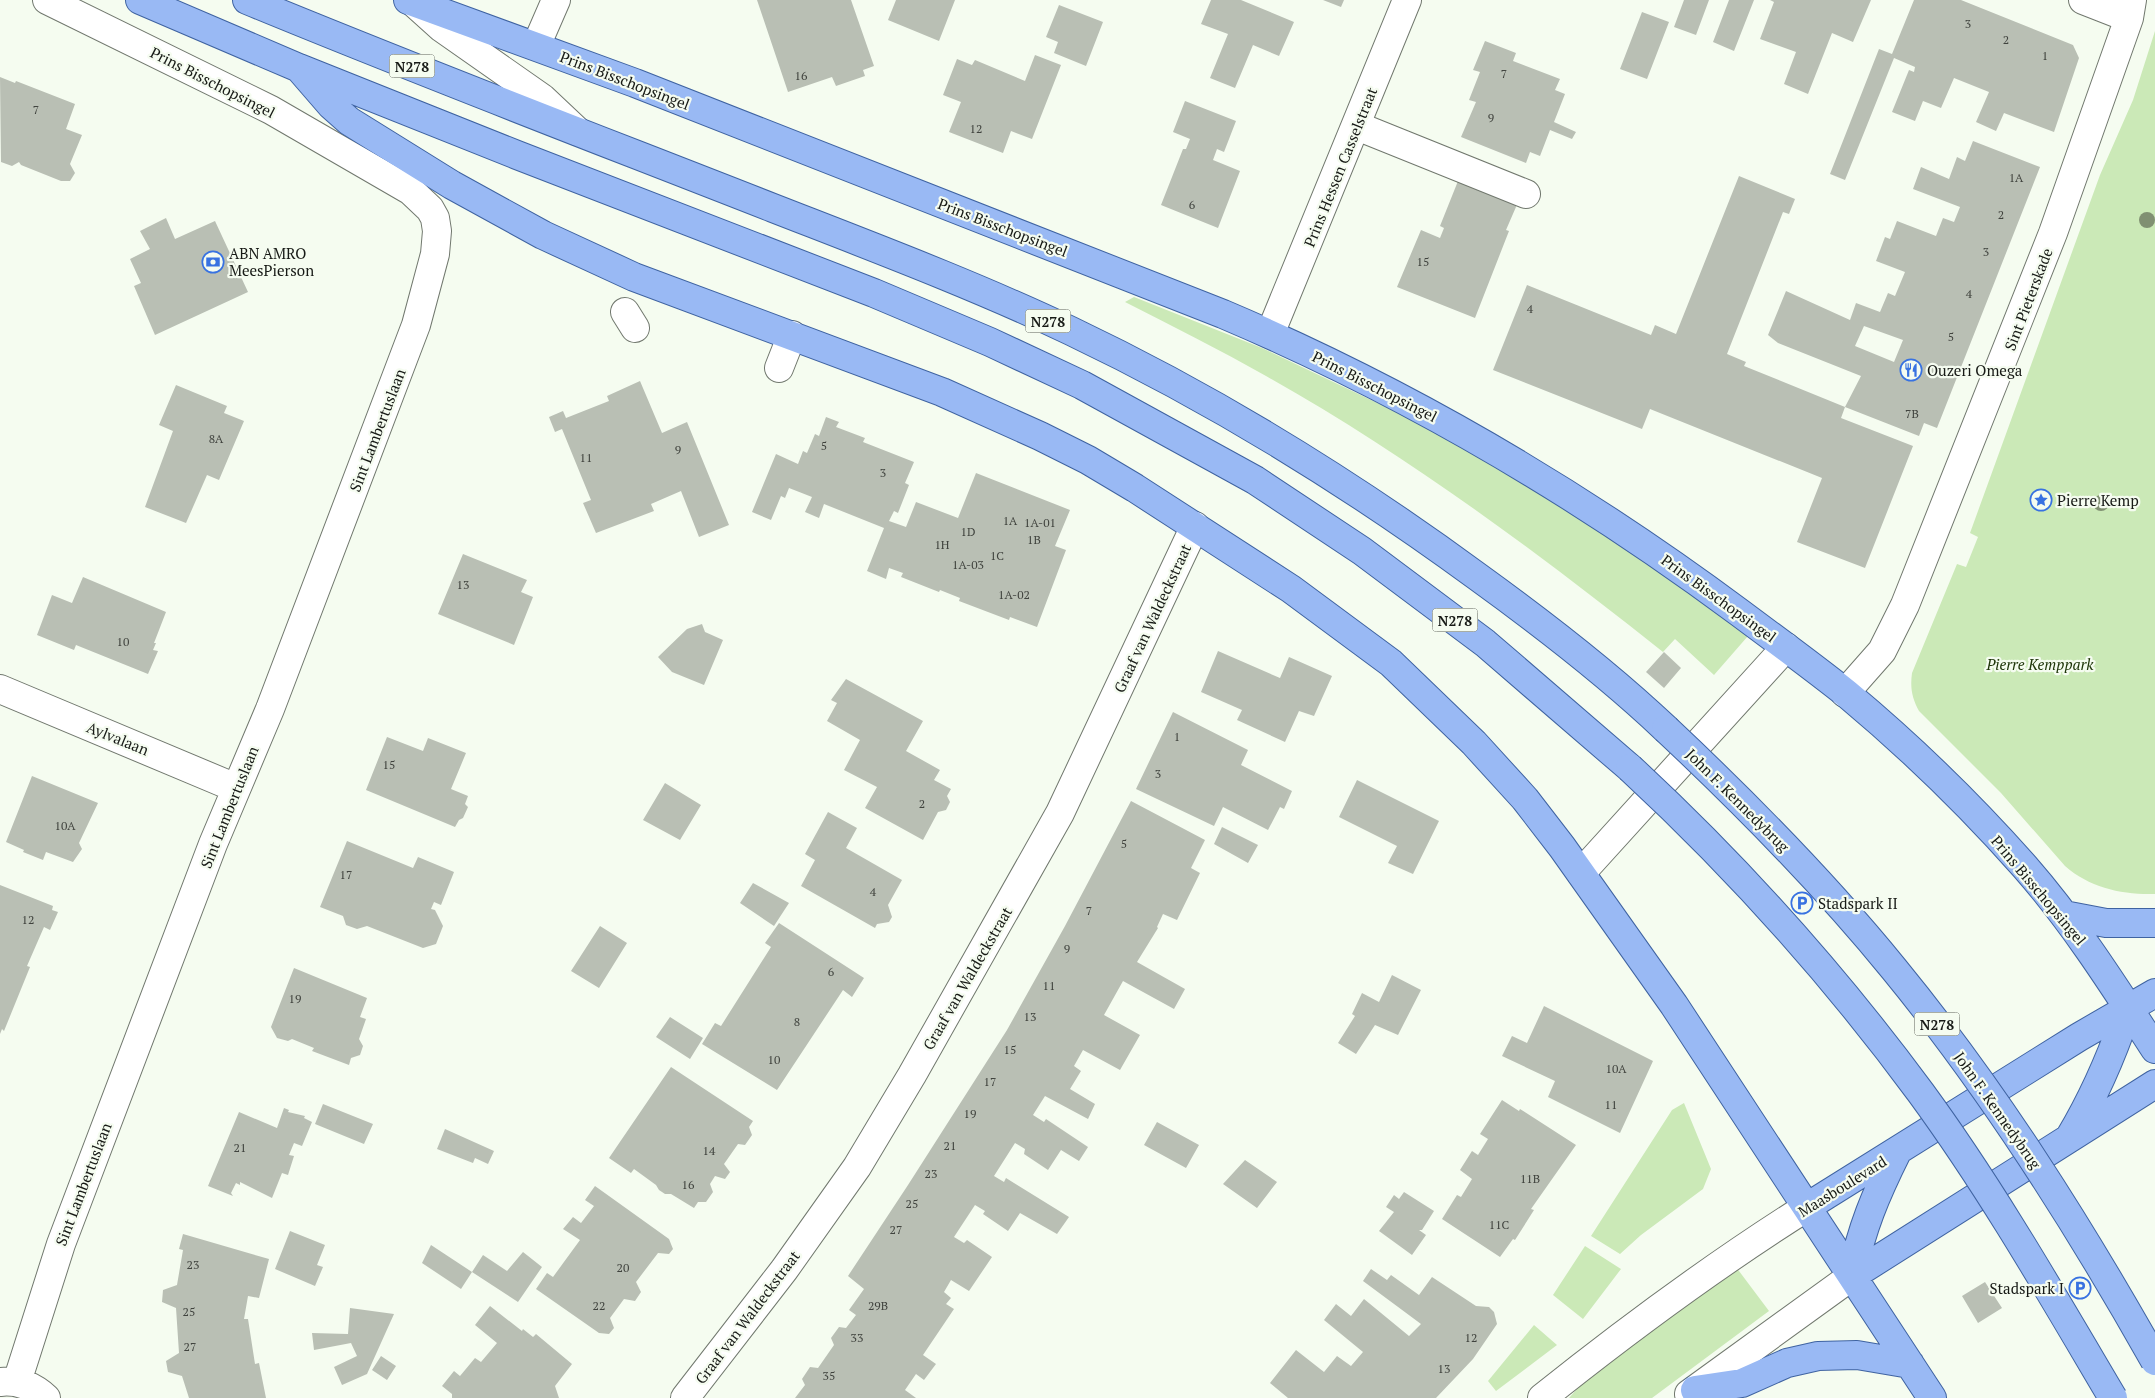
<svg xmlns="http://www.w3.org/2000/svg" width="2155" height="1398" font-family="'PT Serif',serif">
<style>
.green{fill:#cbe9b7}
.building{fill:#b9bfb4;fill-rule:evenodd}
.lines{fill:none;stroke-linecap:round;stroke-linejoin:round}
.minor-casing{stroke:#71786e;stroke-width:30}
.major-casing{stroke:#3f63a1;stroke-width:30}
.minor{stroke:#fff;stroke-width:28}
.major{stroke:#99b9f4;stroke-width:28}
.major-bridge-casing{stroke:#3f63a1;stroke-width:30;stroke-linecap:butt}
.major-bridge{stroke:#99b9f4;stroke-width:28}
.tree{fill:#809072}
.labels{text-anchor:middle;dominant-baseline:central;stroke-width:4.5;stroke-linejoin:round;paint-order:stroke}
.number-label{font-size:12px;fill:#40433e}
.shield{fill:#f5fcf0;stroke:#5a5e57;stroke-width:1}
.shield-label{font-size:14px;font-weight:bold;fill:#171a16}
.street-label{font-size:15px;fill:#171a16;stroke:#f5fcf0}
.poi-label{font-size:15px;fill:#171a16;stroke:#f5fcf0;text-anchor:start}
.park-label{font-size:15px;font-style:italic;fill:#20370b;stroke:#f5fcf0}
</style>
<rect width="100%" height="100%" fill="#f5fcf0"/>
<path class="green" d="M2155,31V894C2123,895 2090,888 2065,866L2001,793L1919,711C1912,698 1910,688 1912,673L1957,564L1966,567L1978,537L1970,533L2100,175L2133,100Z
M1134,297L1262,348L1457,441L1605,533L1748,636L1714,675L1675,639L1663,652C1537,552 1407,455 1266,376C1220,350 1172,326 1125,302Z
M1684,1103L1711,1169L1703,1189L1641,1235L1620,1254L1591,1236L1672,1110Z
M1585,1246L1621,1269L1583,1319L1553,1295Z
M1736,1267L1769,1311L1652,1398H1569L1593,1371Z
M1534,1325L1557,1345L1496,1391L1488,1381Z"/>
<path class="building" d="M757,0H851L874,66L863,70L865,76L836,86L832,77L788,92Z
M896,0H955L939,41L888,20Z
M1211,0H1241L1294,22L1279,56L1253,45L1235,88L1210,78L1228,34L1201,24Z
M1323,0H1344L1341,7Z
M1684,0H1709L1696,35L1674,27Z
M1729,0H1754L1734,51L1713,42Z
M1770,0H1871L1853,42L1832,33L1808,94L1784,84L1796,52L1760,39L1774,2Z
M1914,0H1961L2073,45L2079,58L2054,132L2004,113L1996,131L1976,122L1989,92L1954,78L1941,108L1923,101L1915,121L1892,112L1909,70L1914,72L1915,67L1894,58L1845,180L1830,174L1879,49L1892,54Z
M1059,5L1103,22L1086,66L1054,53L1058,42L1046,37Z
M1642,12L1669,22L1647,79L1620,69Z
M1485,41L1516,53L1513,61L1560,79L1555,90L1565,94L1554,122L1576,132L1572,139L1550,130L1540,156L1530,152L1526,163L1461,137L1476,102L1469,100L1480,72L1473,70Z
M1035,55L1061,65L1032,139L1011,131L1003,153L949,132L961,102L943,95L957,59L972,65L975,60L1025,81Z
M0,77L15,83L16,81L75,104L66,129L82,135L70,164L75,173L70,181H61L21,165L19,162L12,166L1,162Z
M1185,101L1236,121L1224,152L1217,149L1213,160L1240,171L1218,228L1161,205L1183,149H1186L1190,139L1173,132Z
M1973,141L2040,167L1937,428L1924,423L1919,436L1845,407L1861,376L1778,343L1768,335L1786,291L1850,320L1856,303L1880,312L1888,293L1895,296L1905,272L1876,261L1885,237L1890,239L1897,221L1936,236L1943,218L1954,222L1960,207L1913,189L1921,167L1949,179L1957,157L1965,161ZM1864,326L1903,340L1894,362L1855,346Z
M1460,176L1519,200L1506,230L1509,231L1475,318L1397,287L1421,230L1440,238L1444,228L1440,226Z
M1739,176L1795,199L1789,214L1783,212L1727,354L1746,362L1744,366L1845,407L1841,418L1913,446L1865,568L1797,542L1822,478L1650,409L1642,429L1493,370L1527,285L1651,335L1655,325L1676,334Z
M166,218L175,239L215,221L248,292L155,335L134,286L141,283L130,259L150,249L140,231Z
M640,381L662,433L687,422L729,525L699,537L681,491L651,504L654,511L596,533L583,503L591,500L562,429L555,432L549,417L563,411L566,418L609,401L607,396Z
M176,385L227,406L224,413L244,421L219,480L207,475L186,523L145,507L173,431L159,425Z
M826,417L839,422L836,427L865,438L863,442L914,462L905,483L909,485L898,513L894,511L889,521L906,527L916,502L958,518L976,473L1070,510L1055,546L1066,550L1037,627L1010,617L1009,620L959,601L960,598L940,590L939,592L901,577L903,573L889,568L886,579L867,571L884,528L824,504L819,518L805,512L812,497L789,488L785,498L781,496L771,520L752,512L776,454L798,464L803,451L807,453L815,434L819,436Z
M463,554L527,580L521,592L533,597L514,645L438,614Z
M83,577L166,612L154,643H156L153,650L158,651L148,674L76,645L74,650L37,635L52,595L72,603Z
M702,624L705,632L723,640L704,685L672,672L658,657L687,629Z
M1218,651L1280,678L1289,657L1332,676L1314,716L1299,711L1285,742L1237,720L1242,710L1201,692Z
M1664,652L1681,668L1664,688L1646,672Z
M846,679L923,721L906,751L940,770L934,780L951,789L947,796L950,802L946,810L938,812L923,840L865,808L877,787L844,770L860,740L827,721L837,703L831,700Z
M1173,712L1248,750L1241,765L1292,791L1284,809L1280,807L1268,830L1223,807L1214,826L1136,789Z
M387,737L423,751L428,738L466,753L451,789L468,796L465,804L468,807L463,818L459,820L455,827L366,790Z
M32,776L98,803L79,843L82,849L73,862L46,852L43,860L23,852L24,850L6,842Z
M1357,780L1439,821L1413,874L1388,863L1397,846L1339,817Z
M665,783L701,805L680,840L643,820Z
M1131,801L1205,840L1191,868L1200,873L1177,920L1163,914L1157,927L1158,928L1137,962L1185,989L1174,1009L1123,981L1104,1015L1140,1035L1120,1070L1083,1050L1074,1066L1081,1071L1070,1089L1095,1104L1088,1119L1045,1096L1033,1115L1044,1122L1046,1119L1088,1147L1079,1161L1061,1150L1048,1170L1024,1154L1025,1149L1015,1143L994,1176L1004,1182L1006,1178L1069,1217L1057,1234L1020,1213L1008,1231L983,1214L985,1211L975,1205L954,1237L964,1243L967,1240L992,1257L969,1291L951,1280L944,1292L951,1298L946,1304L954,1309L923,1355L936,1364L924,1380L916,1374L905,1390L916,1398H795L805,1385L802,1379L810,1367L818,1368L834,1345L831,1338L839,1327L846,1328L856,1315L849,1310L864,1289L848,1276L908,1185L1007,1030L1065,926Z
M828,812L857,828L846,848L902,880L888,905L892,917L889,922L877,924L875,928L801,886L815,860L805,854Z
M1222,827L1258,845L1248,863L1214,844Z
M347,841L413,868L418,857L454,872L441,905L434,902L431,909L435,910L443,926L436,944L423,948L367,926L357,929L346,925L343,916L320,907Z
M753,883L789,903L774,926L740,903Z
M0,885L53,906L52,910L58,912L50,930L44,927L27,966L30,967L4,1031L2,1029L0,1034Z
M779,923L864,978L852,997L843,990L777,1090L702,1044L715,1023L721,1026L771,947L765,943Z
M600,926L627,943L599,988L571,971Z
M294,968L367,998L360,1017L366,1019L359,1039L363,1046L360,1055L351,1058L349,1065L312,1051L314,1048L292,1039L288,1041L277,1038L271,1027Z
M1392,975L1421,990L1398,1035L1375,1025L1356,1054L1338,1043L1355,1016L1352,1014L1362,993L1379,1002Z
M1544,1006L1653,1061L1620,1133L1548,1097L1555,1081L1502,1056L1512,1036L1527,1043Z
M670,1017L703,1038L690,1059L656,1037Z
M671,1067L753,1121L749,1127L752,1135L745,1145L738,1144L724,1164L730,1172L725,1179L715,1176L710,1184L713,1192L706,1202H698L694,1208L671,1194H665L659,1190L656,1185L634,1169L631,1173L609,1158Z
M1502,1100L1519,1111L1520,1109L1576,1145L1531,1209L1534,1210L1515,1240L1513,1239L1500,1257L1442,1219L1457,1195L1461,1197L1472,1179L1460,1170L1472,1151L1478,1155L1488,1139L1480,1134Z
M323,1104L373,1124L364,1144L315,1124Z
M284,1108L289,1110L288,1112L305,1116L304,1118L312,1122L302,1146L294,1143L289,1155L294,1156L288,1175L282,1173L272,1198L240,1182V1185L236,1183L231,1193L233,1196L208,1186L239,1112L277,1128Z
M1157,1122L1199,1145L1186,1168L1144,1145Z
M445,1129L494,1151L488,1164L475,1158L473,1163L437,1149Z
M1245,1160L1277,1182L1257,1208L1223,1184Z
M595,1186L669,1239L673,1249L669,1254L658,1253L636,1282L641,1292L635,1301L624,1299L610,1318L614,1328L609,1334L599,1333L536,1289L547,1273L553,1277L580,1240L563,1229L573,1217L581,1223L594,1206L585,1200Z
M1404,1192L1434,1211L1422,1230H1419L1426,1235L1412,1255L1379,1231L1394,1212L1386,1207L1394,1195L1399,1199Z
M290,1231L325,1245L317,1265L323,1267L315,1286L275,1269Z
M183,1234L269,1259L259,1298L248,1296L244,1319H248L255,1364L259,1363L266,1398H189L182,1376L168,1372L166,1361L179,1353L176,1308L162,1302L163,1290L177,1285L183,1250L179,1249Z
M431,1245L472,1272L483,1255L507,1271L523,1252L542,1267L518,1302L472,1272L461,1289L422,1263Z
M1371,1269L1387,1280L1391,1275L1419,1295L1432,1277L1476,1306L1489,1307L1494,1312L1497,1324L1473,1359L1436,1398H1288L1270,1383L1296,1350L1324,1372L1337,1356L1351,1366L1363,1352L1324,1320L1336,1304L1351,1316L1364,1299L1409,1336L1421,1324L1363,1281Z
M1985,1282L2002,1308L1978,1323L1962,1296Z
M490,1306L522,1331L523,1329L533,1337L536,1334L572,1364L555,1386L559,1398H452V1394L442,1386L454,1371L460,1376L475,1358L481,1362L497,1343L475,1325Z
M350,1308L394,1314L367,1374L342,1385L334,1367L357,1356L351,1343L314,1350L312,1333L348,1334Z
M381,1356L396,1366L387,1380L372,1370Z"/>
<g class="lines">
<g class="minor-casing">
<path id="minor" d="M2083,0L2129,18
M412,1L442,28L542,98L577,131
M536,46L556,0
M1357,126L1526,194
M625,312L635,328
M1270,334L1407,0
M779,368L792,335
M0,689L236,788
M1845,693L1882,651L1905,605L2053,233L2129,18L2132,0
M1581,873L1786,647
M0,1382C17,1380 33,1386 46,1398
M17,1382L61,1244L213,844L270,709L416,325L435,254L437,231L435,218L430,209L411,191L271,110L47,0
M1689,1394L1852,1276
M685,1398L784,1270L857,1167L912,1075L1060,813L1195,526
M1542,1398C1627,1330 1715,1265 1807,1207"/>
</g>
<g class="major-casing">
<path id="major" d="M140,0L299,68L517,155L874,293L990,342L1082,385L1255,480L1362,551L1485,643L1630,768
M247,0C421,72 597,139 773,208C873,247 974,285 1071,331C1214,399 1350,483 1478,577C1543,624 1607,673 1666,729
M408,0L635,83L1223,314C1407,392 1580,494 1740,613C1776,640 1812,666 1847,694C1908,745 1972,807 2025,867C2074,923 2114,986 2155,1049
M299,68L331,105L349,121L452,185L543,235L634,277L942,392L1040,436L1088,460L1135,488L1291,589L1391,663L1474,743L1525,799L1562,847L1674,1005L1932,1398
M2064,915L2106,923H2155
M2070,1137C2095,1095 2113,1053 2128,1008
M1807,1207L2079,1037L2155,993
M1852,1276L2155,1084
M1852,1276C1861,1229 1876,1194 1897,1152
M1695,1390L1742,1383L1787,1363L1818,1356L1857,1355L1910,1364"/>
</g>
<use href="#minor" class="minor"/>
<use href="#major" class="major"/>
<g class="major-bridge-casing">
<path id="major-bridge" d="M1666,729C1747,805 1824,883 1894,969C1994,1091 2078,1224 2155,1361
M1630,768C1737,867 1834,975 1921,1093C1992,1190 2052,1295 2113,1398"/>
</g>
<use href="#major-bridge" class="major-bridge"/>
</g>
<g class="tree">
<circle cx="2147" cy="220" r="8"/>
<circle cx="2101" cy="503" r="8"/>
</g>
<defs>
<g id="bank-ring" transform="scale(1.125)"><circle r="9.5" fill="#f5fcf0" stroke="#3872e1" stroke-width="1.5"/><path d="M-6-4H6V4H-6ZM0-2.3a2.3 2.3 0 1 0 0 4.6a2.3 2.3 0 1 0 0-4.6Z" fill="#3872e1"/></g>
<g id="restaurant-ring" transform="scale(1.125)"><circle r="9.5" fill="#f5fcf0" stroke="#3872e1" stroke-width="1.5"/><path d="M-5-6h1v4h1v-4h1v4h1v-4h1v5L-1.5 .5V6h-2V.5L-5-1ZM5-6V6H3V1.5H1.5Q1.5-4 5-6Z" fill="#3872e1"/></g>
<g id="sight-ring" transform="scale(1.125)"><circle r="9.5" fill="#f5fcf0" stroke="#3872e1" stroke-width="1.5"/><path d="M0-6L1.8-2.2L6-1.7L2.9 1.2L3.7 5.4L0 3.3L-3.7 5.4L-2.9 1.2L-6-1.7L-1.8-2.2Z" fill="#3872e1"/></g>
<g id="parking-ring" transform="scale(1.125)"><circle r="9.5" fill="#f5fcf0" stroke="#3872e1" stroke-width="1.5"/><path d="M-3.5-5.5H1a3.5 3.5 0 0 1 0 7H-1V5.5H-3.5ZM-1-3.4V-.6H.8a1.4 1.4 0 0 0 0-2.8Z" fill="#3872e1"/></g>
</defs>
<g fill-rule="evenodd">
<use href="#bank-ring" x="213" y="262"/>
<use href="#restaurant-ring" x="1911" y="370"/>
<use href="#sight-ring" x="2041" y="500"/>
<use href="#parking-ring" x="1802" y="903"/>
<use href="#parking-ring" x="2080" y="1288"/>
</g>
<g class="labels">
<g class="number-label">
<text x="1968" y="23">3</text>
<text x="2006" y="39">2</text>
<text x="2045" y="55">1</text>
<text x="1504" y="73">7</text>
<text x="801" y="75">16</text>
<text x="36" y="109">7</text>
<text x="1491" y="117">9</text>
<text x="976" y="128">12</text>
<text x="2016" y="177">1A</text>
<text x="1192" y="204">6</text>
<text x="2001" y="214">2</text>
<text x="1986" y="251">3</text>
<text x="1423" y="261">15</text>
<text x="1969" y="293">4</text>
<text x="1530" y="308">4</text>
<text x="1951" y="336">5</text>
<text x="1912" y="413">7B</text>
<text x="216" y="438">8A</text>
<text x="824" y="445">5</text>
<text x="678" y="449">9</text>
<text x="586" y="457">11</text>
<text x="883" y="472">3</text>
<text x="1010" y="520">1A</text>
<text x="1040" y="522">1A-01</text>
<text x="968" y="531">1D</text>
<text x="1034" y="539">1B</text>
<text x="942" y="544">1H</text>
<text x="997" y="555">1C</text>
<text x="968" y="564">1A-03</text>
<text x="463" y="584">13</text>
<text x="1014" y="594">1A-02</text>
<text x="123" y="641">10</text>
<text x="1177" y="736">1</text>
<text x="389" y="764">15</text>
<text x="1158" y="773">3</text>
<text x="922" y="803">2</text>
<text x="65" y="825">10A</text>
<text x="1124" y="843">5</text>
<text x="346" y="874">17</text>
<text x="873" y="891">4</text>
<text x="1089" y="910">7</text>
<text x="28" y="919">12</text>
<text x="1067" y="948">9</text>
<text x="831" y="971">6</text>
<text x="1049" y="985">11</text>
<text x="295" y="998">19</text>
<text x="1030" y="1016">13</text>
<text x="797" y="1021">8</text>
<text x="1010" y="1049">15</text>
<text x="774" y="1059">10</text>
<text x="1616" y="1068">10A</text>
<text x="990" y="1081">17</text>
<text x="1611" y="1104">11</text>
<text x="970" y="1113">19</text>
<text x="950" y="1145">21</text>
<text x="240" y="1147">21</text>
<text x="709" y="1150">14</text>
<text x="931" y="1173">23</text>
<text x="1530" y="1178">11B</text>
<text x="688" y="1184">16</text>
<text x="912" y="1203">25</text>
<text x="1499" y="1224">11C</text>
<text x="896" y="1229">27</text>
<text x="193" y="1264">23</text>
<text x="623" y="1267">20</text>
<text x="599" y="1305">22</text>
<text x="878" y="1305">29B</text>
<text x="189" y="1311">25</text>
<text x="857" y="1337">33</text>
<text x="1471" y="1337">12</text>
<text x="190" y="1346">27</text>
<text x="1444" y="1368">13</text>
<text x="829" y="1375">35</text>
</g>
<g class="shield">
<rect x="389.5" y="54.5" width="45" height="23" rx="4"/>
<rect x="1025.5" y="309.5" width="45" height="23" rx="4"/>
<rect x="1432.5" y="608.5" width="45" height="23" rx="4"/>
<rect x="1914.5" y="1012.5" width="45" height="23" rx="4"/>
</g>
<g class="shield-label">
<text x="412" y="66">N278</text>
<text x="1048" y="321">N278</text>
<text x="1455" y="620">N278</text>
<text x="1937" y="1024">N278</text>
</g>
<g class="street-label">
<text transform="translate(625 80) rotate(21)">Prins Bisschopsingel</text>
<text transform="translate(213 82) rotate(27)">Prins Bisschopsingel</text>
<text transform="translate(1340 167) rotate(-68)">Prins Hessen Casselstraat</text>
<text transform="translate(1003 227) rotate(21)">Prins Bisschopsingel</text>
<text transform="translate(2028 299) rotate(-69)">Sint Pieterskade</text>
<text transform="translate(1375 386) rotate(27)">Prins Bisschopsingel</text>
<text transform="translate(377 430) rotate(-69)">Sint Lambertuslaan</text>
<text transform="translate(1719 598) rotate(36)">Prins Bisschopsingel</text>
<text transform="translate(1152 618) rotate(-65)">Graaf van Waldeckstraat</text>
<text transform="translate(118 738) rotate(22)">Aylvalaan</text>
<text transform="translate(1738 800) rotate(45)">John F. Kennedybrug</text>
<text transform="translate(229 807) rotate(-68)">Sint Lambertuslaan</text>
<text transform="translate(2039 890) rotate(50)">Prins Bisschopsingel</text>
<text transform="translate(967 978) rotate(-60)">Graaf van Waldeckstraat</text>
<text transform="translate(1998 1110) rotate(55)">John F. Kennedybrug</text>
<text transform="translate(83 1184) rotate(-69)">Sint Lambertuslaan</text>
<text transform="translate(1842 1186) rotate(-32)">Maasboulevard</text>
<text transform="translate(747 1317) rotate(-53)">Graaf van Waldeckstraat</text>
</g>
<g class="poi-label">
<text x="229" y="253">ABN AMRO<tspan x="229" dy="17">MeesPierson</tspan></text>
<text x="1927" y="370">Ouzeri Omega</text>
<text x="2057" y="500">Pierre Kemp</text>
<text x="1818" y="903">Stadspark II</text>
<text x="2064" y="1288" text-anchor="end">Stadspark I</text>
</g>
<g class="park-label">
<text x="2040" y="664">Pierre Kemppark</text>
</g>
</g>
</svg>
